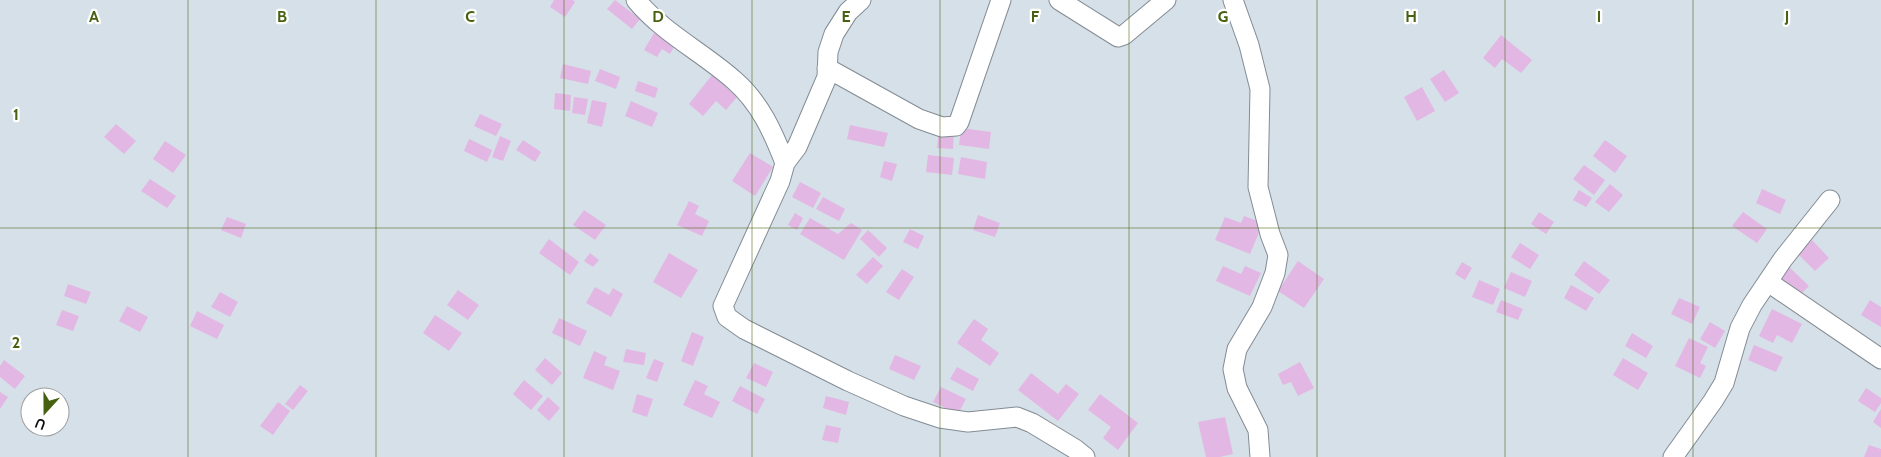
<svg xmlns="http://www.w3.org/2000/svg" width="1881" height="457" font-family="Cabin,sans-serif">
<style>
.building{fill:#e2b7e4}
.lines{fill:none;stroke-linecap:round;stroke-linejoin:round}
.minor-casing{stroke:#838c94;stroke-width:21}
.minor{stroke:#fff;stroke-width:19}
.grid{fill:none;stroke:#466111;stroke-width:1;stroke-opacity:0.55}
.grid-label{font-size:16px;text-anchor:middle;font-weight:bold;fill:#466111;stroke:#fff;stroke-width:4.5;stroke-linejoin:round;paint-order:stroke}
</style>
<rect width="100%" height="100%" fill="#d6e0e8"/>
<path class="building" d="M554,0H573L575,2L565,17L550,7Z
M615,0L640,19L632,29L607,9Z
M654,33L675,45L670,54L662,49L657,57L644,50Z
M1501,35L1532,60L1521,73L1502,59L1495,68L1483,58Z
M563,64L591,71L588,84L560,78Z
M600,69L620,77L616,89L595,81Z
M1444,70L1459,93L1445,102L1430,79Z
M712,75L737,97L726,110L716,101L703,116L689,104Z
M638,81L658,88L655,98L635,91Z
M1422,87L1435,111L1417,121L1404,97Z
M555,93L571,95L570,111L554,109Z
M574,97L588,99L585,115L572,113Z
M592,100L607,103L602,127L587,123Z
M631,101L658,113L652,127L625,116Z
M480,114L502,124L496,136L474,126Z
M116,124L136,141L124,154L104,137Z
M850,125L888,133L884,147L847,139Z
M961,128L991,132L989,149L959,145Z
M939,129L954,130L953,149L937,148Z
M500,136L511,141L503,161L492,157Z
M469,139L492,150L487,162L464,151Z
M523,140L541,152L535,162L516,150Z
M1605,140L1627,156L1615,173L1593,156Z
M165,141L186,155L173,173L153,159Z
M750,153L773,167L755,196L732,181Z
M928,155L954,158L952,175L926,172Z
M961,157L987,162L985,179L958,174Z
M884,161L897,164L892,181L880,177Z
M1584,165L1605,180L1594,195L1573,179Z
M150,179L176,196L167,208L141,191Z
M800,182L821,193L813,208L792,197Z
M1610,184L1623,195L1609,212L1595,202Z
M1762,189L1786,200L1780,214L1756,203Z
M1579,190L1592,198L1586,207L1573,200Z
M823,197L845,209L839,221L816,209Z
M689,201L699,206L695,214L709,221L702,236L677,225Z
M584,210L606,225L595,240L573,225Z
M1539,212L1554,222L1546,234L1531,224Z
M1743,212L1767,229L1757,243L1732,226Z
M795,213L803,218L797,230L788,225Z
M978,215L1000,223L995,237L973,230Z
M1244,216L1263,223L1250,254L1215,240L1225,217L1241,223Z
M227,217L246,224L241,238L221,230Z
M810,218L838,234L851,223L862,230L844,260L800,234Z
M910,229L924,236L918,249L903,242Z
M868,230L887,248L879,257L860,239Z
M549,239L579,262L570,275L539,253Z
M1812,240L1829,258L1815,271L1798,254Z
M1520,243L1539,255L1530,269L1511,257Z
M590,253L599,260L593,267L584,261Z
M669,253L698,270L681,298L653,282Z
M873,257L883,266L867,284L856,275Z
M1298,261L1324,279L1304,308L1278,291Z
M1584,261L1610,280L1599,294L1574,275Z
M1462,262L1472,268L1465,280L1455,274Z
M1223,266L1241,274L1245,266L1261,273L1250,296L1216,281Z
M1788,266L1809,286L1796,299L1776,279Z
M902,269L914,277L899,300L886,292Z
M1511,272L1532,281L1525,297L1504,288Z
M1479,280L1500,289L1493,305L1472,297Z
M68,284L91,292L86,304L64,296Z
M1571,285L1594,298L1586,311L1564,298Z
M595,287L609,295L613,288L623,294L611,317L586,303Z
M458,290L479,305L468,320L447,305Z
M220,292L238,302L230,317L211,307Z
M1679,298L1700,307L1692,324L1671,314Z
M1501,300L1523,309L1518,320L1496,312Z
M1870,300L1881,307V327L1861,315Z
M127,306L148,317L140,332L119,321Z
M1772,309L1802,324L1792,343L1777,335L1773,343L1759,336Z
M62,310L79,316L73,331L56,325Z
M197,311L224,325L217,339L190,326Z
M435,315L462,333L449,351L423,333Z
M559,318L587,331L580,346L552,333Z
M974,319L988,329L981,340L999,353L990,366L957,343Z
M1710,322L1725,331L1715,348L1700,339Z
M692,332L704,337L693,366L681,361Z
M1632,333L1653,346L1646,358L1625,346Z
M1689,338L1708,347L1700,363L1706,366L1700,378L1675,366Z
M1754,345L1783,357L1776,372L1748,360Z
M626,349L646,353L644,365L623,362Z
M594,351L607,357L604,365L620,371L613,390L583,378Z
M895,355L921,366L914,380L889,369Z
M545,358L562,373L552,385L535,370Z
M1623,358L1648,373L1638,390L1613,375Z
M654,359L664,363L657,382L646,378Z
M4,360L25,376L15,389L0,377V366Z
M1300,362L1314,388L1298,396L1291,382L1283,385L1278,374Z
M754,363L773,372L766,387L746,378Z
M957,367L979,379L973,391L950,379Z
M1031,373L1058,394L1066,384L1079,394L1058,421L1018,390Z
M524,380L543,396L531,410L513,394Z
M695,380L708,386L704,394L720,402L712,418L683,405Z
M300,385L308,391L293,410L285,404Z
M740,386L765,399L757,414L732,401Z
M941,387L966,399L958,414L933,402Z
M1866,388L1881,398V403L1875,412L1858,401Z
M0,392L8,397L0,409Z
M637,394L653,399L647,417L632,412Z
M1100,394L1138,423L1118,450L1103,438L1111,427L1088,410Z
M826,396L849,402L846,415L823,408Z
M548,397L560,408L549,421L537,410Z
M278,402L290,411L273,435L260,426Z
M1881,409V428L1873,422Z
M1225,417L1233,454L1220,457H1206L1198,422Z
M826,425L841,428L838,443L822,440Z
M1869,445L1881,449V457H1864Z"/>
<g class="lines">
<g class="minor-casing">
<path id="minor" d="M636,0C663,33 704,53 735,81C760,103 773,132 785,163
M861,0L848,12L834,34L828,52L827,77L797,147L785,163L780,181L723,306L727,317L744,329L848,381L904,406L940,418L968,422L1017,417L1032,423L1075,449L1085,457
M1059,0L1118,37L1124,35L1166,0
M1233,0L1249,45L1260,89L1258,187L1270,234L1278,255L1275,273L1262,307L1237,349L1233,369L1237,388L1258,430L1260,457
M827,68L919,119L942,127L956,126L959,122L1001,0
M1768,282L1881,359
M1673,457L1713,401L1724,383L1740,328L1752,305L1783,259L1830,200"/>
</g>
<use href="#minor" class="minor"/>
</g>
<path class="grid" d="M188,0V457M376,0V457M564,0V457M752,0V457M940,0V457M1129,0V457M1317,0V457M1505,0V457M1693,0V457M0,228H1881"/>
<g class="grid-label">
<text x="94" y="22">A</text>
<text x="282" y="22">B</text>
<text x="470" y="22">C</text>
<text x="658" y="22">D</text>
<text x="846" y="22">E</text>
<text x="1035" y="22">F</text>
<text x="1223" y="22">G</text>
<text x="1411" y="22">H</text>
<text x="1599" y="22">I</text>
<text x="1787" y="22">J</text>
<text x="16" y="120">1</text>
<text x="16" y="348">2</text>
</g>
<g transform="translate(45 412) rotate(201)"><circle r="24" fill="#ffffff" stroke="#9d9fa0"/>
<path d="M0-4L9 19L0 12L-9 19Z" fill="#466111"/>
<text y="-8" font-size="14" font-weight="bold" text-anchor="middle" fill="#0b0e11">U</text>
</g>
</svg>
